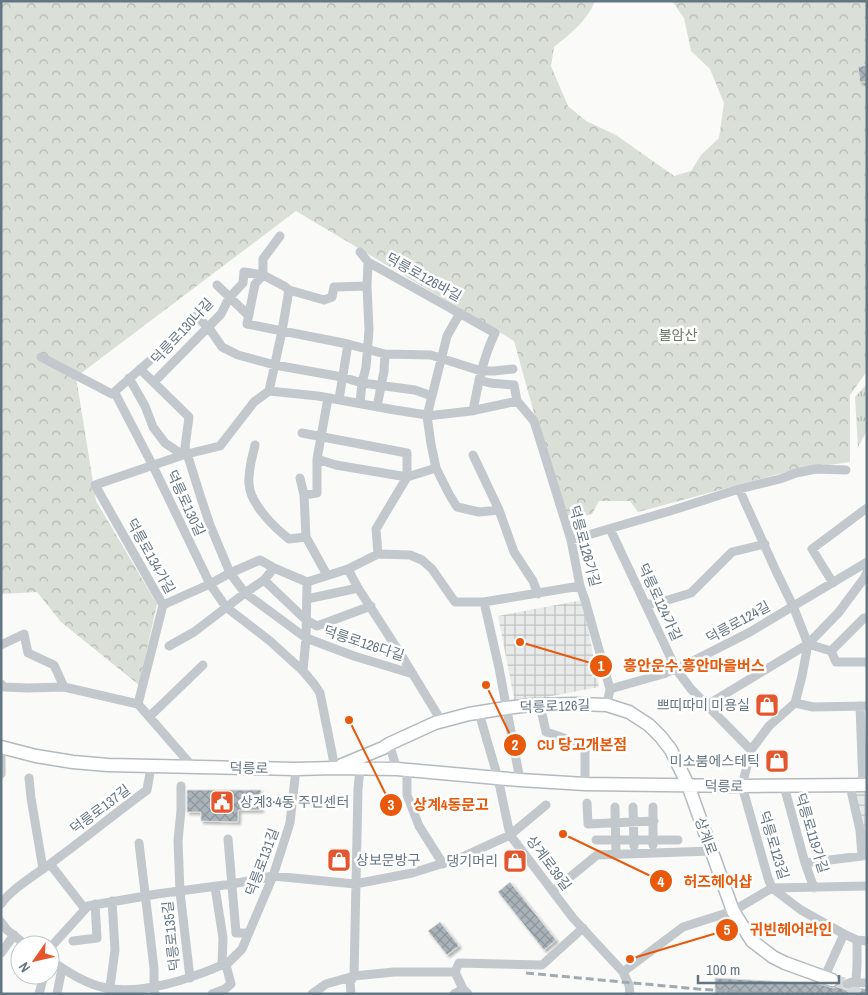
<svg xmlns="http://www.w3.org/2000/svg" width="868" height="995" font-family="'Archivo Narrow','Noto Sans KR',sans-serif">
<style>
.industrial{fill:url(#industrial-grid)}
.forest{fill:url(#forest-crowns)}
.park{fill:url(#park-tufts)}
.building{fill:url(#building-cross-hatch);stroke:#dcdcda;filter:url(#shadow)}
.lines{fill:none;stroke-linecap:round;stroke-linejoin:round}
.secondary-tunnel{stroke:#d5d9db;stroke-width:12;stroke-dasharray:12 6;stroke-linecap:butt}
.secondary-casing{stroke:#b3babf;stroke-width:15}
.street{stroke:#c3c8cc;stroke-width:9}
.secondary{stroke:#fff;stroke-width:12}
.rail{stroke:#a2aab0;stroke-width:3;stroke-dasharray:8 4;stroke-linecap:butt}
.labels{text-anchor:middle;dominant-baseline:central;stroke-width:5;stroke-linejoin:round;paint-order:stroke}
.street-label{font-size:14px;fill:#657683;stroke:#fff}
.park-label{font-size:14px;fill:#687a64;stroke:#fff}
.poi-label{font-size:14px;fill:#657683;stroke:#fff;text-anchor:end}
.leader{fill:none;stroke:#e8590c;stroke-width:2}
.callout-dot{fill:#e8590c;stroke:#fff;stroke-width:2}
.mark-label{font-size:15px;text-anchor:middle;font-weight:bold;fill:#fff}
.callout-label{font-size:15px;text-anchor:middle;font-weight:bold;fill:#e8590c;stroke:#fff;stroke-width:5;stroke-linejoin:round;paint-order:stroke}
</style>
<defs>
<pattern id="industrial-grid" width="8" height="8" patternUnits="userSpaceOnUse" patternTransform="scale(1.25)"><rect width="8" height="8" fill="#e8e9e9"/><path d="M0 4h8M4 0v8" fill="none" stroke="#c0c1c2"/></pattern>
<pattern id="forest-crowns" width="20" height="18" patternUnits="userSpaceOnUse" patternTransform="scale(1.25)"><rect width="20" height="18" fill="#dadfd7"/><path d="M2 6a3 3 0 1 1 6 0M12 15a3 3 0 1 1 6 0" fill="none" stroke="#b4b9b4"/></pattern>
<pattern id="park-tufts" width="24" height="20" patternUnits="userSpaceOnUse" patternTransform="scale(1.25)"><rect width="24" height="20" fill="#dadfd7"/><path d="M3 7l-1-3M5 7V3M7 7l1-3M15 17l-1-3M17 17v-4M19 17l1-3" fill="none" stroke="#b4b9b4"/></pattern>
<pattern id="building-cross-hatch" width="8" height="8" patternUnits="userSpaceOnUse" patternTransform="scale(1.25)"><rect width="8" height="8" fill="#aab3b9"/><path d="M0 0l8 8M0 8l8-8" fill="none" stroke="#8e969c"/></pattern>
<filter id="shadow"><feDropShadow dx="2.5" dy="2.5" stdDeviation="1" flood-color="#0004"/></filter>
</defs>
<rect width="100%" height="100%" fill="#fafaf8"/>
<path class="industrial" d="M583,600L599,687L515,703L498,616Z
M855,790H867V863H866Z"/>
<path class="forest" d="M1,1H595C587,21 570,34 554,47L551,66L568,106L586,121L616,135L674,176L691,171L701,155L719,138L724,103L710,69L691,51L684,18L672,1H867V371L850,395V462L794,470L638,512L630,501H599L592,514L564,521L514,341L296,211L76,377L96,501L157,604L139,685L61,622L37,592L1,594Z"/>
<path class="park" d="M867,384V430L858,447L855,397Z"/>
<path class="building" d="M867,65V82H860L858,67Z
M187,790H261V810H238V822L201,821V812H187Z
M510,882L556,940L544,950L498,892Z
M440,922L459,946L447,955L428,931Z
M715,978L820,984L833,988L838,985H841L843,989L846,990L853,988L867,989V994H715Z"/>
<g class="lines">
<path class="secondary-tunnel" d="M832,980C842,983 851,984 857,994"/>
<g class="secondary-casing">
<path id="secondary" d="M1,747L36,756L73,762L108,765L296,769L335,768L397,769L520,780L585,784L742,786L867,785
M342,765L383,748L389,744L435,723L469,714L506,708L531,705L578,704L607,705L629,712L649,725L661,737L671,750L688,785L733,911L752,941L773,957L785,963L832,980"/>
</g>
<path class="street" d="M280,236L263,259V275L284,286L289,290L324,300L332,297L334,287L367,286
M360,252L368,262L495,333C483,358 478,384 473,411
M263,275L255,284L247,324L348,344L385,354L431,355L481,371H494L513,369
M217,285L248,315
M460,313L447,336L427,416L431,444L436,468L449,494L457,507L479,512L499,510
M41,357L112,394L163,349L182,329L196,316L209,328L222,347L238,355L275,365L342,377L362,383L415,390L432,396
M140,369L189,417L185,447L200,495L210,525L230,573L245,593L306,638L354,656L413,674
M129,378L145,406L153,427L165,443L183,455
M479,380L490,383L514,385L517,401
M154,382L221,314L229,298L243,283L244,272L263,275
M269,391L318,396L395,410L427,415V416L471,411L517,401L534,421L571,540L580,586L585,600L610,689L607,705
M269,391L282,331L289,290
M115,393L153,466L210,584L226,607L270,641L303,671L314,684L320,693L335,768
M339,399L348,344
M360,403L362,383L366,367L369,330L367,286L368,262
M377,407L384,371L385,354
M302,433L407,453V477L336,465L317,459
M255,445C252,458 248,470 249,484C250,504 274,527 289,539L306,537
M473,455L499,510L514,552L533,581L538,594
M300,478L304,495
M739,489L776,571L793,606L808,644L802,676L795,703L769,726L751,750L742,786L768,878L772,888L801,910L844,934L857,940L867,941
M610,529L676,669L691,689L751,750
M571,540L670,511L739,489L780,479L796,473L816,469L846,470
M378,554L376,529L407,477L436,468
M348,569L358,588L400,653L442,722
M327,575L306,537L304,495L317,493V459L328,398
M264,580L306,620L317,626L371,606
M833,583L812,549L867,508
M307,599L358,588
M484,602L499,668L520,780
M163,605L210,584L230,573L260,560L274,568L307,582L348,569L378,554L410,555L422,560L432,569L455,602H484L580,586
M646,605L668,600L691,593L732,552L765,544
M808,644L831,651L836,662H867
M1,645L24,634L28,653L54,665L64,687
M169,646L194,632L245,593L264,580L274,568
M831,651L864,618H867
M303,671L306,638L307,582
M1,684L4,687L28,688L64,687L138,704L192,766
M610,689L663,674L693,661L750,632L867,562
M795,703L813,707L867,706
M138,704L163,605L95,485L183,455L220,446L254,402L269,391
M540,705L546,732L585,745V784
M707,705L808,644L839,612L865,577L867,572
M860,706L863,785
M479,713L498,778L510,835L573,918L623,972L629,985L630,994
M149,717L203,665
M389,744L397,769
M1,757V774
M407,770V795L419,826L443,864
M29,778L31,798L43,869
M181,786V810L178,841L180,892L190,978
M784,786L805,863L814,888
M587,803L588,824L654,821
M615,807L616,854
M633,807L634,846
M653,807V845
M228,839L236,933H249
M596,840H678
M139,843L154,968V987L155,994
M805,863L862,856L860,830L850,786
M50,864L85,909
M215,887L223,938L222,965
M553,891L597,855L711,851
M1,904C13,887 42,871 58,858C88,836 117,812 147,790L151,767
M1,922L7,930L26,945
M73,941L97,938L95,904
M50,948L88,906L157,894L232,884L273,876L355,884L412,873L460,858L510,835L546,805
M1,953L14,935
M50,960C67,971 85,984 106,988C142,995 190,979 222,965H226L242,949L273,876L290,823L296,769
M455,972L459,963L542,965L583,928
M455,972L463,989L468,994
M623,972L683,927L733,911L772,888L867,886
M824,978L844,934
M856,982L857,964V940
M847,984L852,982L867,983
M111,993L110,987L115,950L112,901
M39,994L44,975
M57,994L62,968
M212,994L225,989L231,984L226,965
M312,994L326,984L354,976L394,972H455
M351,994L350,982L354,976L358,789L360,768
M454,994L463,989"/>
<use href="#secondary" class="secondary"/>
<path class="rail" d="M526,973L698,989L773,994"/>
</g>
<defs>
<g id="shop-square" transform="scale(1.25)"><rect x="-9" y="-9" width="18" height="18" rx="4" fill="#e4572e" stroke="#fff"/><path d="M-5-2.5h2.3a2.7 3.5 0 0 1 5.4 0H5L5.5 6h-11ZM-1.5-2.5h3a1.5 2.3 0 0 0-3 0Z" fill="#fff"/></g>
<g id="civic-square" transform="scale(1.25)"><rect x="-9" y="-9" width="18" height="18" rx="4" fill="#e4572e" stroke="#fff"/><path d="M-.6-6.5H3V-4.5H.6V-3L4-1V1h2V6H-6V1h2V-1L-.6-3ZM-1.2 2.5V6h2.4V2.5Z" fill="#fff"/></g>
</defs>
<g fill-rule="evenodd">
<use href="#shop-square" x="767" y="705"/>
<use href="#shop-square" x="777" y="761"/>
<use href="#civic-square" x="222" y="802"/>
<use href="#shop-square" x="339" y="860"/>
<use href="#shop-square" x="515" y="861"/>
</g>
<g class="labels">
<g class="street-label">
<text transform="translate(424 277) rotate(29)">덕릉로126바길</text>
<text transform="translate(182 331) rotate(-47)">덕릉로130나길</text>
<text transform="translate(186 503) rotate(65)">덕릉로130길</text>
<text transform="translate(585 546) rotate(75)">덕릉로126가길</text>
<text transform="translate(151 556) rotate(61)">덕릉로134가길</text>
<text transform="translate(660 602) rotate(65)">덕릉로124가길</text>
<text transform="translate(738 622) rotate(-29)">덕릉로124길</text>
<text transform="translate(364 643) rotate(18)">덕릉로126다길</text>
<text transform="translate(555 706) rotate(-2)">덕릉로126길</text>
<text transform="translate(249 768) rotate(1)">덕릉로</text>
<text transform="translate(724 786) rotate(1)">덕릉로</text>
<text transform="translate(100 809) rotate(-37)">덕릉로137길</text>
<text transform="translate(812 833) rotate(73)">덕릉로119가길</text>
<text transform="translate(706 836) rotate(70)">상계로</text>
<text transform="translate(774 845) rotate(73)">덕릉로123길</text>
<text transform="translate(262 862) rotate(-70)">덕릉로131길</text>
<text transform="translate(549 863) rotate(53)">상계로39길</text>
<text transform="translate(171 936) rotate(-96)">덕릉로135길</text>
</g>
<g class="park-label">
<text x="678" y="335">불암산</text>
</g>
<g class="poi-label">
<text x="750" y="705">쁘띠따미 미용실</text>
<text x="760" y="761">미소붐에스테틱</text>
<text x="240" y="802" text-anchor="start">상계3·4동 주민센터</text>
<text x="356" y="860" text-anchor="start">상보문방구</text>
<text x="498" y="861">댕기머리</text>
</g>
</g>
<path class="leader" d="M520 642L601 666M486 685L515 745M349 720L391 805M563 834L661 881M630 959L727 930"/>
<g class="callout-dot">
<circle cx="520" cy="642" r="5"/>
<circle cx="486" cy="685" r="5"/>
<circle cx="349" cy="720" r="5"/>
<circle cx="563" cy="834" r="5"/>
<circle cx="630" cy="959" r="5"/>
<circle cx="601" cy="666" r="12"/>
<circle cx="515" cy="745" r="12"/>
<circle cx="391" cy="805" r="12"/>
<circle cx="661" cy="881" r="12"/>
<circle cx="727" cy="930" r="12"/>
</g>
<g class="mark-label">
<text x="601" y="671">1</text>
<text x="515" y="750">2</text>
<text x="391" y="810">3</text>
<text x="661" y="887">4</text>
<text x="727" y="935">5</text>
</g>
<g class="callout-label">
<text x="694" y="671">흥안운수.흥안마을버스</text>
<text x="582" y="750">CU 당고개본점</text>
<text x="451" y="810">상계4동문고</text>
<text x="718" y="887">허즈헤어샵</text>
<text x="791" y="935">귀빈헤어라인</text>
</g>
<rect width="868" height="995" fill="none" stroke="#657683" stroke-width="5"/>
<g transform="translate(35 960) rotate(236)"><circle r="24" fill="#ffffff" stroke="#c1c8cd"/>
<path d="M0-4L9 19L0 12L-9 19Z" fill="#e4572e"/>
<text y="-8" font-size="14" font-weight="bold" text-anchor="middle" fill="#657683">N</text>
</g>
<path d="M698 975v8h141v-8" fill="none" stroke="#657683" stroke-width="2.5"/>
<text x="706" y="975" font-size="15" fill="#657683" stroke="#ffffff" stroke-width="4" paint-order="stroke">100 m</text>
</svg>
